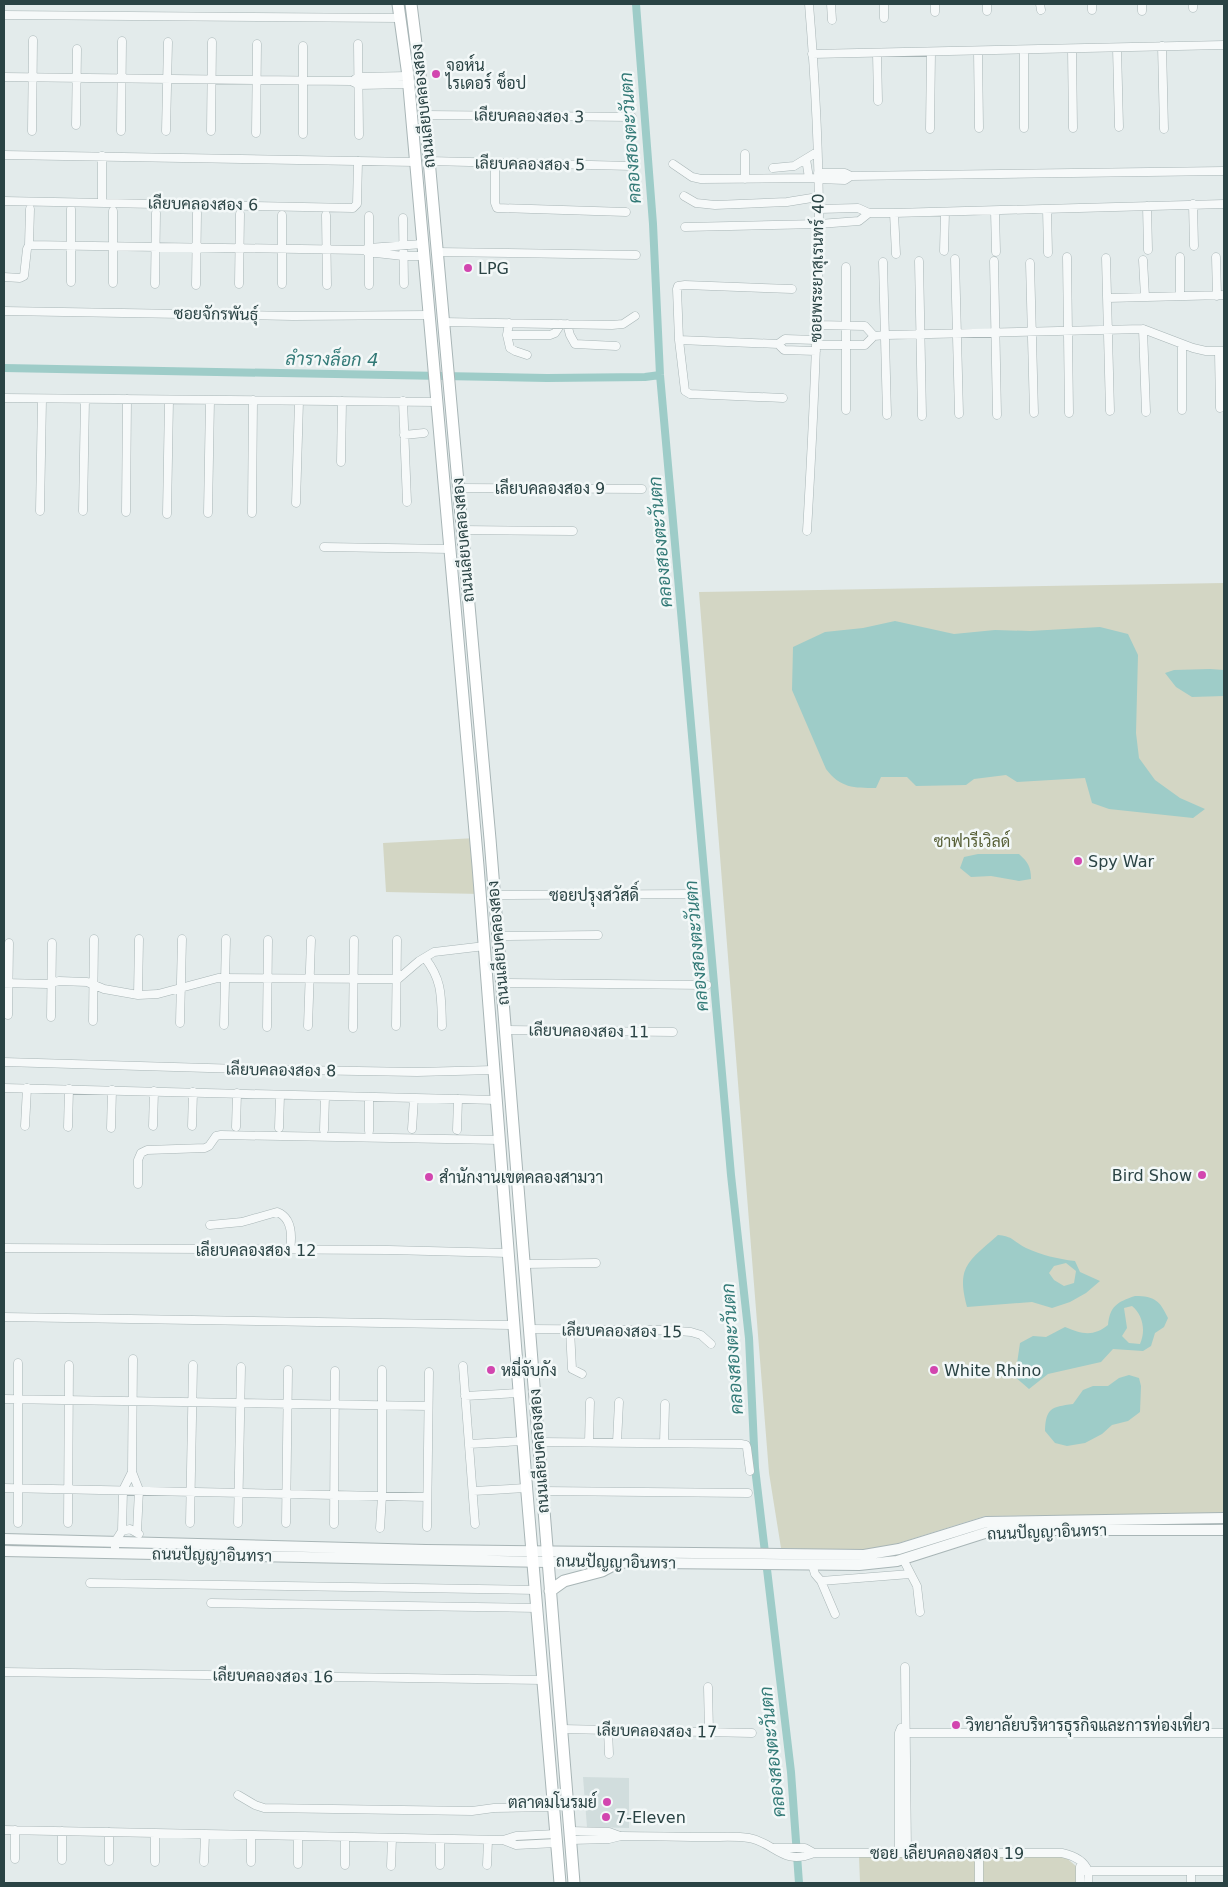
<svg xmlns="http://www.w3.org/2000/svg" width="1228" height="1887" font-family="'DejaVu Sans',Sarabun,sans-serif">
<style>
.built{fill:#d1dddd}
.green{fill:#d3d6c4}
.water{fill:#9eccc8;fill-rule:evenodd}
.lines{fill:none;stroke-linecap:round;stroke-linejoin:round}
.canal{stroke:#9eccc8;stroke-width:8}
.minor-casing{stroke:#a8b5b6;stroke-width:9}
.tertiary-casing{stroke:#a8b5b6;stroke-width:12}
.secondary-casing{stroke:#a8b5b6;stroke-width:13}
.minor{stroke:#f6f9f9;stroke-width:8}
.tertiary{stroke:#f6f9f9;stroke-width:10}
.secondary{stroke:#fff;stroke-width:11}
.poi-dot{fill:#d246af;stroke:#f3f8f8;stroke-width:2}
.labels{text-anchor:middle;dominant-baseline:central;stroke-width:5;stroke-linejoin:round;paint-order:stroke}
.poi-label{font-size:16px;fill:#2a4344;stroke:#f3f8f8;text-anchor:start}
.street-label{font-size:16px;fill:#2a4344;stroke:#f3f8f8}
.park-label{font-size:16px;fill:#586037;stroke:#f3f8f8}
.water-label{font-size:18px;font-style:italic;fill:#337a77;stroke:#f3f8f8}
</style>
<rect width="100%" height="100%" fill="#e3ebeb"/>
<path class="built" d="M583,1777L629,1778V1828L587,1827Z"/>
<path class="green" d="M1224,583V1515L985,1516L886,1547L867,1552L781,1548L769,1473L699,592Z
M476,838L481,894L386,892L383,843Z
M859,1856H1064L1083,1872V1883H860Z"/>
<path class="water" d="M895,621L954,634L995,630L1030,631L1100,627L1128,634L1138,655L1136,733L1139,758L1155,780L1180,798L1205,809L1193,818L1109,809L1092,803L1085,778L1017,782L1006,775L974,779L966,785L916,786L907,777H881L876,788C854,788 840,788 826,769L792,690L793,647L825,632L863,628Z
M1210,669L1224,670V696L1192,697L1176,687L1165,673L1174,670Z
M978,854H1019C1028,862 1031,867 1031,879L1019,881L991,876L971,877L960,868L964,857Z
M998,1235C1015,1237 1012,1241 1026,1248C1042,1255 1057,1259 1075,1261L1080,1272L1100,1281L1086,1293L1070,1302L1052,1308L1032,1302L967,1307C956,1266 968,1262 998,1235ZM1066,1263L1076,1271L1074,1283L1064,1286L1054,1280L1049,1273L1054,1266Z
M1135,1296C1155,1296 1160,1301 1168,1318L1164,1327L1155,1333L1151,1346L1143,1351L1113,1349L1101,1362L1048,1374L1029,1389L1015,1377L1020,1343L1033,1336L1046,1337L1065,1327C1082,1334 1093,1337 1108,1325C1110,1306 1117,1302 1135,1296ZM1132,1306C1143,1315 1146,1331 1140,1344L1129,1343L1122,1336L1127,1328L1124,1308Z
M1129,1375L1139,1378L1141,1386L1140,1412L1128,1421L1112,1425L1102,1434L1085,1443L1067,1446L1055,1443L1045,1431C1046,1408 1051,1407 1073,1404L1083,1390L1093,1386H1108L1119,1378Z"/>
<g class="lines">
<path class="canal" d="M636,4L653,224L660,375L731,1175L749,1338L755,1468L791,1772L799,1883
M4,368L547,378L645,377L660,375"/>
<g class="minor-casing">
<path id="minor" d="M831,4L832,20
M884,4V18
M987,4V11
M1040,4L1041,10
M1092,4V10
M1142,4V11
M1193,4V8
M935,12V4
M4,15L400,18
M358,44L359,135
M1162,46L1164,129
M1117,48L1119,127
M1072,49L1073,128
M1024,50V128
M978,51L979,128
M877,53L878,101
M812,54L1224,45
M4,77L351,81L359,85L408,84
M355,79L359,77L408,76
M425,115L632,117
M76,125L77,49
M930,129L931,52
M32,131L33,40
M121,131L122,41
M166,131L168,42
M211,131L212,42
M256,133L257,44
M303,134V46
M745,154V179
M4,155L415,162
M806,159L809,178
M429,161L632,166
M495,163V203L497,208L626,212
M673,164L692,177L701,179L818,178
M773,168L794,166L817,152
M818,173H845L851,176
M818,179L845,180L851,176L1224,171
M684,196L696,203L715,205L787,202L818,197
M4,201L353,208L357,204L358,161
M102,202V156
M1193,204L1194,246
M1147,206L1148,250
M71,209V282
M819,209L858,208L869,213H894L1224,204
M1047,209L1048,253
M113,211V283
M995,211L996,252
M894,213L896,254
M282,215V284
M326,215L327,285
M403,218L404,284
M685,227L819,224L859,221L869,213
M29,245L30,209
M944,251L945,212
M367,252L403,256H423
M437,252L636,255
M1067,257L1069,413
M1216,257L1217,296
M1106,258L1110,411
M955,259L959,414
M1143,260L1145,297
M919,261L922,416
M994,261L997,415
M883,262L887,415
M1030,263L1034,413
M4,277L20,278L24,276L27,249L29,245L363,250L369,248L422,244
M155,284L156,213
M239,284L240,214
M196,285L197,213
M369,285V216
M1180,296V257
M1108,298L1224,295
M4,311L293,316L429,315
M443,322L612,325L623,324L635,316
M509,323L507,335H550L555,333L561,324
M567,324L570,335L575,344L616,346
M817,325L865,326L874,336
M1143,329L1146,412
M507,335L510,348L515,351L527,355
M679,340L778,344L784,350L816,351
M778,344L785,339L816,340
M816,345H865L874,336L886,335L1143,329L1193,348L1206,351H1224
M1182,345V410
M1219,352L1220,408
M4,398L437,402
M783,398L690,394L685,391L679,340L677,289L678,286L685,285L792,289
M403,401L407,502
M846,410V267
M404,435L424,433
M341,462L342,401
M458,488L642,489
M296,503L299,401
M40,511L42,399
M83,511L85,399
M126,512L127,399
M208,513L210,400
M252,513L253,400
M167,514L169,400
M461,530L573,531
M807,531C813,429 818,327 819,224C819,151 815,77 809,4
M324,547L450,549
M494,895L694,894
M498,936L598,935
M425,958C443,981 441,997 442,1026
M4,983L47,984L59,981L87,982L104,989L138,995L158,994L218,978L398,979L419,961L434,952L485,946
M501,983L707,985
M138,995L139,939
M8,1015L9,943
M51,1017L52,943
M93,1021L94,939
M180,1023L182,939
M224,1025L226,939
M308,1026L311,940
M396,1026L397,940
M267,1027L268,940
M353,1028L354,940
M505,1030L673,1032
M4,1062L242,1069L417,1072L494,1070
M4,1088L497,1100
M25,1126L27,1088
M153,1126L154,1091
M192,1126L193,1092
M68,1127L69,1089
M236,1127L237,1093
M111,1128L112,1090
M279,1128L280,1095
M412,1129L414,1098
M324,1130L325,1096
M457,1130L458,1099
M369,1131V1097
M138,1184V1160L141,1153L147,1150L205,1148L209,1146L216,1136L221,1135L500,1140
M210,1225L242,1222L277,1212C293,1218 292,1237 290,1250
M4,1248L389,1250L508,1253
M524,1264L596,1263
M4,1317L514,1325
M529,1329L664,1330L691,1332L701,1335L711,1344
M570,1330L572,1369L582,1374
M133,1359L132,1472L139,1490L137,1532
M18,1363V1523
M463,1366L475,1524
M465,1396L519,1393
M4,1399L428,1406
M538,1442L741,1444L746,1445L747,1448L750,1471
M589,1442L590,1402
M617,1442L619,1402
M664,1443L665,1404
M469,1444L523,1441
M4,1488L427,1497
M473,1491L526,1488
M542,1491L748,1493
M68,1523L69,1365
M190,1523L193,1365
M238,1523L241,1367
M286,1523L288,1370
M334,1524L335,1371
M427,1527L429,1372
M380,1528L382,1496V1370
M122,1531L123,1490L132,1472
M115,1553V1542L122,1531L130,1529L139,1534
M903,1559L917,1586L920,1612
M812,1564L815,1574L821,1581L835,1614
M821,1581L910,1574
M90,1583L536,1590
M211,1603L537,1608
M905,1667L907,1853
M4,1672L543,1680
M708,1687L709,1732
M562,1729L752,1733
M608,1730L609,1754
M899,1733H1224
M238,1795L255,1805L264,1808L472,1811L494,1808L553,1807
M4,1830L503,1840L516,1845L556,1843
M15,1830V1859
M570,1831L609,1832L620,1836
M109,1832V1861
M155,1833V1862
M298,1836V1864
M503,1840L516,1836L556,1834
M571,1840L609,1839L621,1836C651,1836 680,1837 710,1837C723,1837 737,1836 749,1838C776,1843 782,1866 814,1853H1062C1071,1855 1084,1860 1088,1871C1089,1874 1088,1880 1088,1883
M774,1848H805L814,1853
M899,1853V1733L901,1728
M62,1860V1831
M204,1862L205,1834
M251,1862V1835
M345,1865V1837
M440,1865V1839
M487,1865L488,1840
M391,1866L392,1838
M1080,1867V1883
M1080,1871H1224
M979,1883V1853
M1191,1883V1871"/>
</g>
<g class="tertiary-casing">
<path id="tertiary" d="M4,1539L426,1550L864,1555L899,1549L986,1522L1224,1518
M4,1551L547,1562L859,1565L897,1561L988,1532L1036,1530H1224"/>
</g>
<g class="secondary-casing">
<path id="secondary" d="M398,4L408,76L478,866L527,1493L560,1883
M411,4L425,115L490,839L574,1883
M550,1591L564,1581L602,1571L617,1563"/>
</g>
<use href="#minor" class="minor"/>
<use href="#tertiary" class="tertiary"/>
<use href="#secondary" class="secondary"/>
</g>
<g class="poi-dot">
<circle cx="436" cy="74" r="5"/>
<circle cx="468" cy="268" r="5"/>
<circle cx="1078" cy="861" r="5"/>
<circle cx="1202" cy="1175" r="5"/>
<circle cx="429" cy="1177" r="5"/>
<circle cx="491" cy="1370" r="5"/>
<circle cx="934" cy="1370" r="5"/>
<circle cx="956" cy="1725" r="5"/>
<circle cx="607" cy="1802" r="5"/>
<circle cx="606" cy="1817" r="5"/>
</g>
<g class="labels">
<g class="poi-label">
<text x="446" y="65">จอห์น<tspan x="446" dy="18">ไรเดอร์ ช็อป</tspan></text>
<text x="478" y="268">LPG</text>
<text x="1088" y="861">Spy War</text>
<text x="1192" y="1175" text-anchor="end">Bird Show</text>
<text x="439" y="1177">สำนักงานเขตคลองสามวา</text>
<text x="501" y="1370">หมี่จับกัง</text>
<text x="944" y="1370">White Rhino</text>
<text x="966" y="1725">วิทยาลัยบริหารธุรกิจและการท่องเที่ยว</text>
<text x="597" y="1802" text-anchor="end">ตลาดมโนรมย์</text>
<text x="616" y="1817">7-Eleven</text>
</g>
<g class="street-label">
<text transform="translate(423 106) rotate(-96)">ถนนเลียบคลองสอง</text>
<text transform="translate(529 116) rotate(1)">เลียบคลองสอง 3</text>
<text transform="translate(530 164) rotate(1)">เลียบคลองสอง 5</text>
<text transform="translate(203 204) rotate(1)">เลียบคลองสอง 6</text>
<text transform="translate(817 268) rotate(-89)">ซอยพระยาสุเรนทร์ 40</text>
<text transform="translate(216 314) rotate(1)">ซอยจักรพันธุ์</text>
<text x="550" y="488">เลียบคลองสอง 9</text>
<text transform="translate(463 540) rotate(-95)">ถนนเลียบคลองสอง</text>
<text x="594" y="895">ซอยปรุงสวัสดิ์</text>
<text transform="translate(498 943) rotate(-95)">ถนนเลียบคลองสอง</text>
<text transform="translate(589 1031) rotate(1)">เลียบคลองสอง 11</text>
<text transform="translate(281 1070) rotate(1)">เลียบคลองสอง 8</text>
<text x="256" y="1250">เลียบคลองสอง 12</text>
<text transform="translate(622 1331) rotate(1)">เลียบคลองสอง 15</text>
<text transform="translate(539 1451) rotate(-94)">ถนนเลียบคลองสอง</text>
<text transform="translate(1047 1532) rotate(-2)">ถนนปัญญาอินทรา</text>
<text transform="translate(212 1555) rotate(1)">ถนนปัญญาอินทรา</text>
<text transform="translate(616 1562) rotate(1)">ถนนปัญญาอินทรา</text>
<text transform="translate(273 1676) rotate(1)">เลียบคลองสอง 16</text>
<text transform="translate(657 1731) rotate(1)">เลียบคลองสอง 17</text>
<text x="947" y="1853">ซอย เลียบคลองสอง 19</text>
</g>
<g class="park-label">
<text x="972" y="841">ซาฟารีเวิลด์</text>
</g>
<g class="water-label">
<text transform="translate(630 138) rotate(-94)">คลองสองตะวันตก</text>
<text transform="translate(332 359) rotate(1)">ลำรางล็อก 4</text>
<text transform="translate(660 542) rotate(-95)">คลองสองตะวันตก</text>
<text transform="translate(696 946) rotate(-95)">คลองสองตะวันตก</text>
<text transform="translate(732 1349) rotate(-94)">คลองสองตะวันตก</text>
<text transform="translate(772 1752) rotate(-96)">คลองสองตะวันตก</text>
</g>
</g>
<rect width="1228" height="1887" fill="none" stroke="#2a4344" stroke-width="10"/>
</svg>
